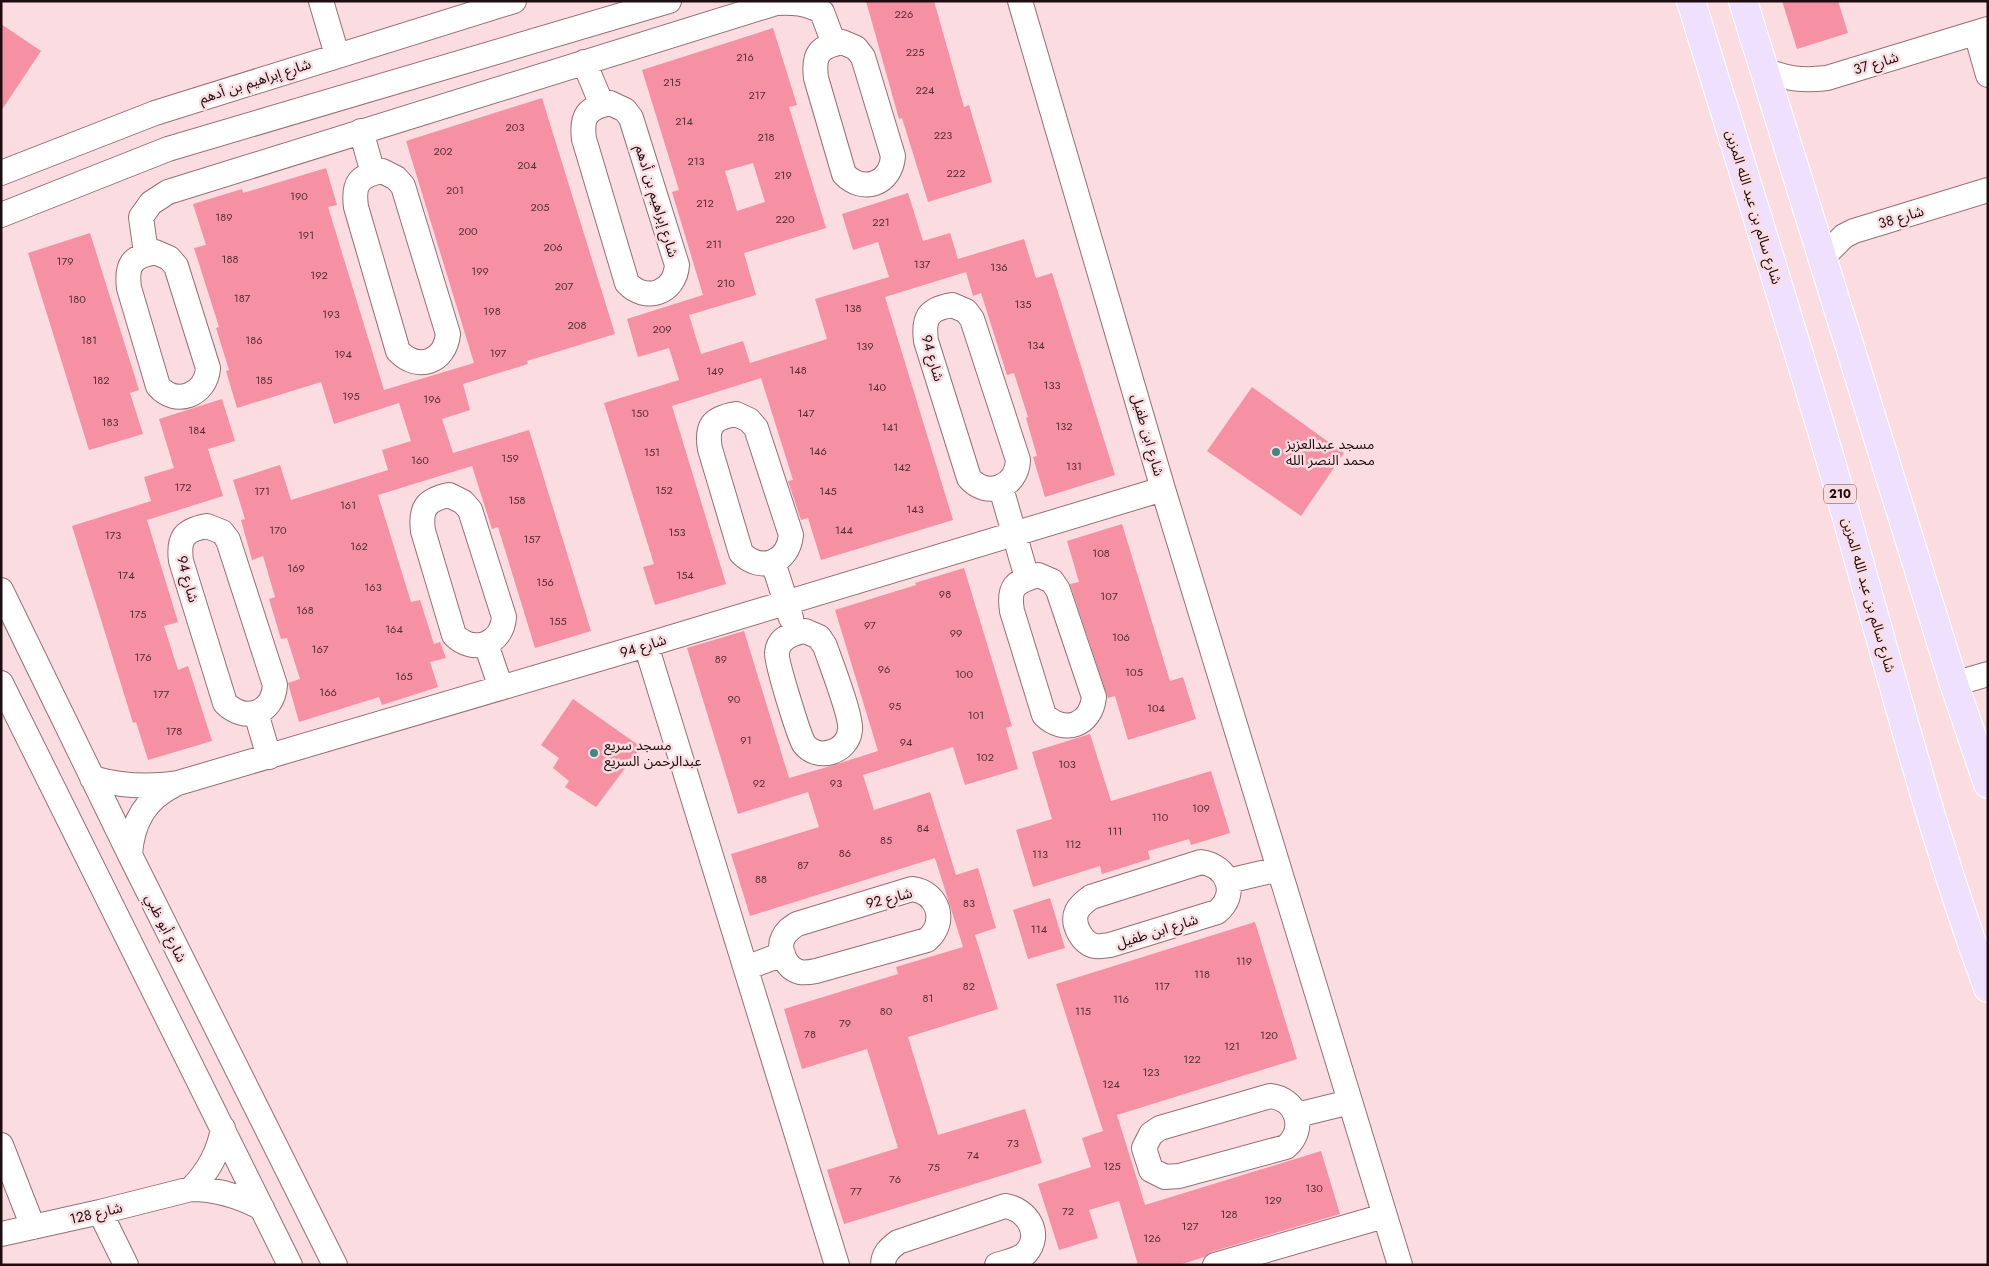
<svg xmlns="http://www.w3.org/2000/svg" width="1989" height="1266" font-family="Jost,'Noto Sans Arabic',sans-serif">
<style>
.building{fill:#f591a3;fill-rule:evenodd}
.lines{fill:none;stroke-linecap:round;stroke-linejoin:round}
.minor-casing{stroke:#996d74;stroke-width:26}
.major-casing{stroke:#fff;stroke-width:30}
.minor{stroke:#fff;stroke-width:24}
.major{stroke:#efe0fe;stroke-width:28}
.poi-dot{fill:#408782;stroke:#fbdde1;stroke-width:2}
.labels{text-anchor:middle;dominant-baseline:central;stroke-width:5;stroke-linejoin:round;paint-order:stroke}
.number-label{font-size:11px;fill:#532e35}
.shield{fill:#fbdde1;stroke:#604b4f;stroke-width:1}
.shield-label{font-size:12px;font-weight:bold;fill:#1d0d10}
.street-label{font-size:14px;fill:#1d0d10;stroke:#fbdde1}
.poi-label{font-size:14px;fill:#1d0d10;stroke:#fbdde1;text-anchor:start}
</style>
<rect width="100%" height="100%" fill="#fbdde1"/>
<path class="building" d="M866,1H934L964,107L969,105L992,182L928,202L902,118L899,119Z
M1782,1H1838L1848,33L1797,49Z
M1,24L41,51L1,111Z
M773,28L797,105L789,107L826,228L744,253L756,295L689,315L701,354L743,341L750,363L827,339L815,299L889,277L878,242L853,250L842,214L908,193L923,241L950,233L958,259L1024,239L1036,278L1052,273L1115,475L1045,497L1033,457L1037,456L1026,418L1028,417L1014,373L1007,375L981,293L973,296L966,272L885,297L953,520L821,560L808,518L801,520L788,481L793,480L761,378L672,406L726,584L655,605L643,567L654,564L604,403L679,380L669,348L638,357L627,319L703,295L672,192L679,190L642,70ZM753,163L765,202L737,211L725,171Z
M542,98L615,334L527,361L528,364L463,384L470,410L442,419L453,453L529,430L591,631L535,648L498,527L492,529L472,466L378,495L411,602L420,600L434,644L440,642L446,658L430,662L438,687L382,705L379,697L299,722L288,683L300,679L287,638L281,639L269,599L275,597L263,556L252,560L241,520L245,519L233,480L280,465L291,500L388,470L382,450L411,441L399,403L334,424L321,382L237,408L226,371L229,370L216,328L219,327L194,248L206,245L193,204L242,189L243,193L326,168L337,205L328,207L384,390L474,363L406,141Z
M90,233L139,390L130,393L143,434L89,450L28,253Z
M1252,387L1344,453L1301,516L1207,451Z
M222,399L235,441L208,449L223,496L147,520L178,622L164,626L178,670L188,666L212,741L148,760L136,722L133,723L72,526L151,501L144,477L174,468L159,419Z
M1122,524L1170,681L1183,677L1196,719L1128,740L1115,696L1108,698L1070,584L1079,582L1067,541Z
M964,568L1012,726L1006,728L1018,769L965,785L953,747L863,775L874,810L930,792L956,875L978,868L996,928L975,935L998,1009L908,1037L938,1135L1025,1109L1042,1163L844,1224L827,1170L898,1148L867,1049L802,1069L784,1009L898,974L896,967L963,947L935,858L750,916L731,854L819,827L808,792L738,814L687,648L744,631L789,778L834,765L878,751L835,610L916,585L915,583Z
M573,699L641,747L596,807L565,787L569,781L553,768L559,758L541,745Z
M1090,734L1111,801L1211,771L1230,833L1191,845L1189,839L1148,851L1150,859L1102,874L1100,866L1033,887L1016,830L1052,819L1032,752Z
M1050,898L1065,948L1028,959L1013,910Z
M1255,922L1297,1059L1117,1115L1145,1205L1321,1151L1340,1214L1211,1252L1204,1257L1179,1265H1138L1119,1201L1089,1210L1098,1238L1059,1250L1038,1184L1091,1167L1082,1138L1103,1131L1056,984Z"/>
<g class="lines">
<g class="minor-casing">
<path id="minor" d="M321,1L337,55
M1020,1L1163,489L1400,1265
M1976,33L1988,75
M842,42L856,48L863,57L893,156C891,184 863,194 844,174L816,78C813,54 819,47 842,42Z
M584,62L602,105
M1763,69C1785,79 1803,81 1827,78L1988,29
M610,103L625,110L631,118L677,265C675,293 646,303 627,283L584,139C581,116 587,108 610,103Z
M361,131L373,173
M382,171L396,178L403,186L448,334C445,362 418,372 398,351L356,207C353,184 358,176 382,171Z
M1,173L155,113L514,1
M1,215L168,149L669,1
M155,252L169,258L176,266L208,368C206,395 176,407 158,386L129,288C126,264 132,257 155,252Z
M146,253L141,217L151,203L168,192L776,3C793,2 807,3 822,12L834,44
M1822,258L1844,236L1854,231L1988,190
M952,305L966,311L972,319L1018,460C1017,487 987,499 969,478L926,341C923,318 928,309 952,305Z
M736,414L749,420L756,428L791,535C788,563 761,573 741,553L710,449C706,426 712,418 736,414Z
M1001,488L1027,578
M449,495L463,502L470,510L504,617C502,644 474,655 454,635L423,531C420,508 426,500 449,495Z
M207,526L222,532L228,540L275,685C273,714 245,723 225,703L181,561C178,538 184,530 207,526Z
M773,562L791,618
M1038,575L1052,581L1058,590L1094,697C1091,725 1065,735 1044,715L1012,611C1008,586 1015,582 1038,575Z
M1,590L130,855L335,1265
M805,631L819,637L825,646C830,661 852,717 850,730C848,752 818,762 804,744C799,736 776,662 777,653C778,638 793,633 805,631Z
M486,644L501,688
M646,645L837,1265
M1,683L290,1265
M1954,684L1988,674
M256,713L269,757
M92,778C121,786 148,788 178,783L646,645L1163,489
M130,855C132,823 145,799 174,785
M1201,862C1228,866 1239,894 1217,912L1110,945C1106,945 1100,947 1095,946C1082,943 1071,924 1077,911C1080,905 1086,901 1091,897Z
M1228,881L1279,869
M912,889C938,892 948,922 927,940L816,971C811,972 805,973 800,972C787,969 777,950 783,938C786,931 791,928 797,924Z
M746,968L783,954
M1270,1096C1297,1099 1307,1129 1286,1147L1179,1176L1165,1177L1151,1170L1144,1148L1151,1134L1160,1128Z
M1297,1115L1350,1102
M1,1145L33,1227
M191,1189C208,1172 219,1153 223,1128
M100,1212L126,1265
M1,1234L100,1212L191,1189C216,1189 239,1196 262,1208
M883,1265C883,1254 890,1248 898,1242L1005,1206C1027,1209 1043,1234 1026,1253C1019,1260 1006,1262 997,1265
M1215,1265L1384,1216"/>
</g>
<g class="major-casing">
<path id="major" d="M1691,1C1738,155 1786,308 1831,462C1882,638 1925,816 1988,988
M1743,1L1954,684L1988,784"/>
</g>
<use href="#minor" class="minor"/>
<use href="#major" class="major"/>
</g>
<g class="poi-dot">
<circle cx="1276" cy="452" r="5"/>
<circle cx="594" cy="753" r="5"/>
</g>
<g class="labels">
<g class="number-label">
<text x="904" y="14">226</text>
<text x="915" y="52">225</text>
<text x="745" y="57">216</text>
<text x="672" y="82">215</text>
<text x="925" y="90">224</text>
<text x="757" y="95">217</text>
<text x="684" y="121">214</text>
<text x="515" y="127">203</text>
<text x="943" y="135">223</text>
<text x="766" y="137">218</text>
<text x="443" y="151">202</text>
<text x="696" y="161">213</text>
<text x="527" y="165">204</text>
<text x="956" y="173">222</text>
<text x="783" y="175">219</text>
<text x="455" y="190">201</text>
<text x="299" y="196">190</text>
<text x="705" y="203">212</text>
<text x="540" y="207">205</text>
<text x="224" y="217">189</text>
<text x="785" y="219">220</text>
<text x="881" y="222">221</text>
<text x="468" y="231">200</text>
<text x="306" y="235">191</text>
<text x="714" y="244">211</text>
<text x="553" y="247">206</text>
<text x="230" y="259">188</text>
<text x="65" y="261">179</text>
<text x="922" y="264">137</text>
<text x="999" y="267">136</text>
<text x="480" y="271">199</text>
<text x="319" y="275">192</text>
<text x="726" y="283">210</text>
<text x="564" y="286">207</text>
<text x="242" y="298">187</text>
<text x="77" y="299">180</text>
<text x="1023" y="304">135</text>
<text x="853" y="308">138</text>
<text x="492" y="311">198</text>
<text x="331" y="314">193</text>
<text x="577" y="325">208</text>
<text x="662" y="329">209</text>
<text x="89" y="340">181</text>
<text x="254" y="340">186</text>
<text x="1036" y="345">134</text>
<text x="865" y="346">139</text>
<text x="498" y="353">197</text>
<text x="343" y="354">194</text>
<text x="798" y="370">148</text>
<text x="715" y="371">149</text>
<text x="101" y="380">182</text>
<text x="264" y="380">185</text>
<text x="1052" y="385">133</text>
<text x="877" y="387">140</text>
<text x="351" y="396">195</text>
<text x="432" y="399">196</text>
<text x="640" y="413">150</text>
<text x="806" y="413">147</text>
<text x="110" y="422">183</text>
<text x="1064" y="426">132</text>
<text x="890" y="427">141</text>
<text x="197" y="430">184</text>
<text x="818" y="451">146</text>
<text x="652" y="452">151</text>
<text x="510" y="458">159</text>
<text x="420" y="460">160</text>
<text x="1074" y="466">131</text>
<text x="902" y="467">142</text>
<text x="183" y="487">172</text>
<text x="664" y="490">152</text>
<text x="262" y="491">171</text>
<text x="828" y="491">145</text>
<text x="517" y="500">158</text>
<text x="348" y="505">161</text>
<text x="915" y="509">143</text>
<text x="278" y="530">170</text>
<text x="844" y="530">144</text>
<text x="677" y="532">153</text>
<text x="113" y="535">173</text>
<text x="532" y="539">157</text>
<text x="359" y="546">162</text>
<text x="1101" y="553">108</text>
<text x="296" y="568">169</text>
<text x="126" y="575">174</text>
<text x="685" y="575">154</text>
<text x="545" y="582">156</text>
<text x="373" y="587">163</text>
<text x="945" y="594">98</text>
<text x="1109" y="596">107</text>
<text x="305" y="610">168</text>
<text x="138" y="614">175</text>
<text x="558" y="621">155</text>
<text x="870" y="625">97</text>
<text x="394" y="629">164</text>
<text x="956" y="633">99</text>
<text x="1121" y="637">106</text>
<text x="320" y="649">167</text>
<text x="143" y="657">176</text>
<text x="721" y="659">89</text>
<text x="884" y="669">96</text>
<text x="1134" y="672">105</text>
<text x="964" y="674">100</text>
<text x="404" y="676">165</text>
<text x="328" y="692">166</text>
<text x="161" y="694">177</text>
<text x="734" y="699">90</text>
<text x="895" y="706">95</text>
<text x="1156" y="708">104</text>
<text x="976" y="715">101</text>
<text x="174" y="731">178</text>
<text x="746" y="740">91</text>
<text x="906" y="742">94</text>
<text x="985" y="757">102</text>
<text x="1067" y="764">103</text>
<text x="759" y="783">92</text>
<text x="836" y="783">93</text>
<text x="1201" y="808">109</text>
<text x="1160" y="817">110</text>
<text x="923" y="828">84</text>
<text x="1115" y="831">111</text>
<text x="886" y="840">85</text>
<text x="1073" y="844">112</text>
<text x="845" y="853">86</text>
<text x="1040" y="854">113</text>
<text x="803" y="865">87</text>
<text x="761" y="879">88</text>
<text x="969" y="903">83</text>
<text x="1039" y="929">114</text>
<text x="1244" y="961">119</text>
<text x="1202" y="974">118</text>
<text x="969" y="986">82</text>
<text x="1162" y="986">117</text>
<text x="928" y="998">81</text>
<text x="1121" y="999">116</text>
<text x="886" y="1011">80</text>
<text x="1083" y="1011">115</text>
<text x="845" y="1023">79</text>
<text x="810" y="1034">78</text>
<text x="1269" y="1035">120</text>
<text x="1232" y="1046">121</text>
<text x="1192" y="1059">122</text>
<text x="1151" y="1072">123</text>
<text x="1111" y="1084">124</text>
<text x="1013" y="1143">73</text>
<text x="973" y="1155">74</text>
<text x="1112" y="1166">125</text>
<text x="934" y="1167">75</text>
<text x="895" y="1179">76</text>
<text x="1314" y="1188">130</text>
<text x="856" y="1191">77</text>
<text x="1273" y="1200">129</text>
<text x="1068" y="1211">72</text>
<text x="1229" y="1214">128</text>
<text x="1190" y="1226">127</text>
<text x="1152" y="1238">126</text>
</g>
<rect class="shield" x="1824" y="484.5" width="32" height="19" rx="4"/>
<g class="shield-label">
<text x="1840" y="494">210</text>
</g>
<g class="street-label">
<text transform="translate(1876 63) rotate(-17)">شارع 37</text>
<text transform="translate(255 81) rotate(-18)">شارع إبراهيم بن أدهم</text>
<text transform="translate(657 201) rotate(73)">شارع إبراهيم بن أدهم</text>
<text transform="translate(1754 207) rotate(73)">شارع سالم بن عبد الله المزين</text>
<text transform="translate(1901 217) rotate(-17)">شارع 38</text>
<text transform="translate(933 358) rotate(74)">شارع 94</text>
<text transform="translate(1148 435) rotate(74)">شارع ابن طفيل</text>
<text transform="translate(188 579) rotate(75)">شارع 94</text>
<text transform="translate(1869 595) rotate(74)">شارع سالم بن عبد الله المزين</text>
<text transform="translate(643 646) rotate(-17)">شارع 94</text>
<text transform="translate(889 898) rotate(-14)">شارع 92</text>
<text transform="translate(166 928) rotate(63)">شارع أبو ظبي</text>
<text transform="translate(1157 931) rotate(-17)">شارع ابن طفيل</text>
<text transform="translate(96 1213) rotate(-13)">شارع 128</text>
</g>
<g class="poi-label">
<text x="1286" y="444">مسجد عبدالعزيز<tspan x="1286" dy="16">محمد النصر الله</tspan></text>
<text x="604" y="745">مسجد سريع<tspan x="604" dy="16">عبدالرحمن السريع</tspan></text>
</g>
</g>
<rect width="1989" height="1266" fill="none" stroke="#1d0d10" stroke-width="5"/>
</svg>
